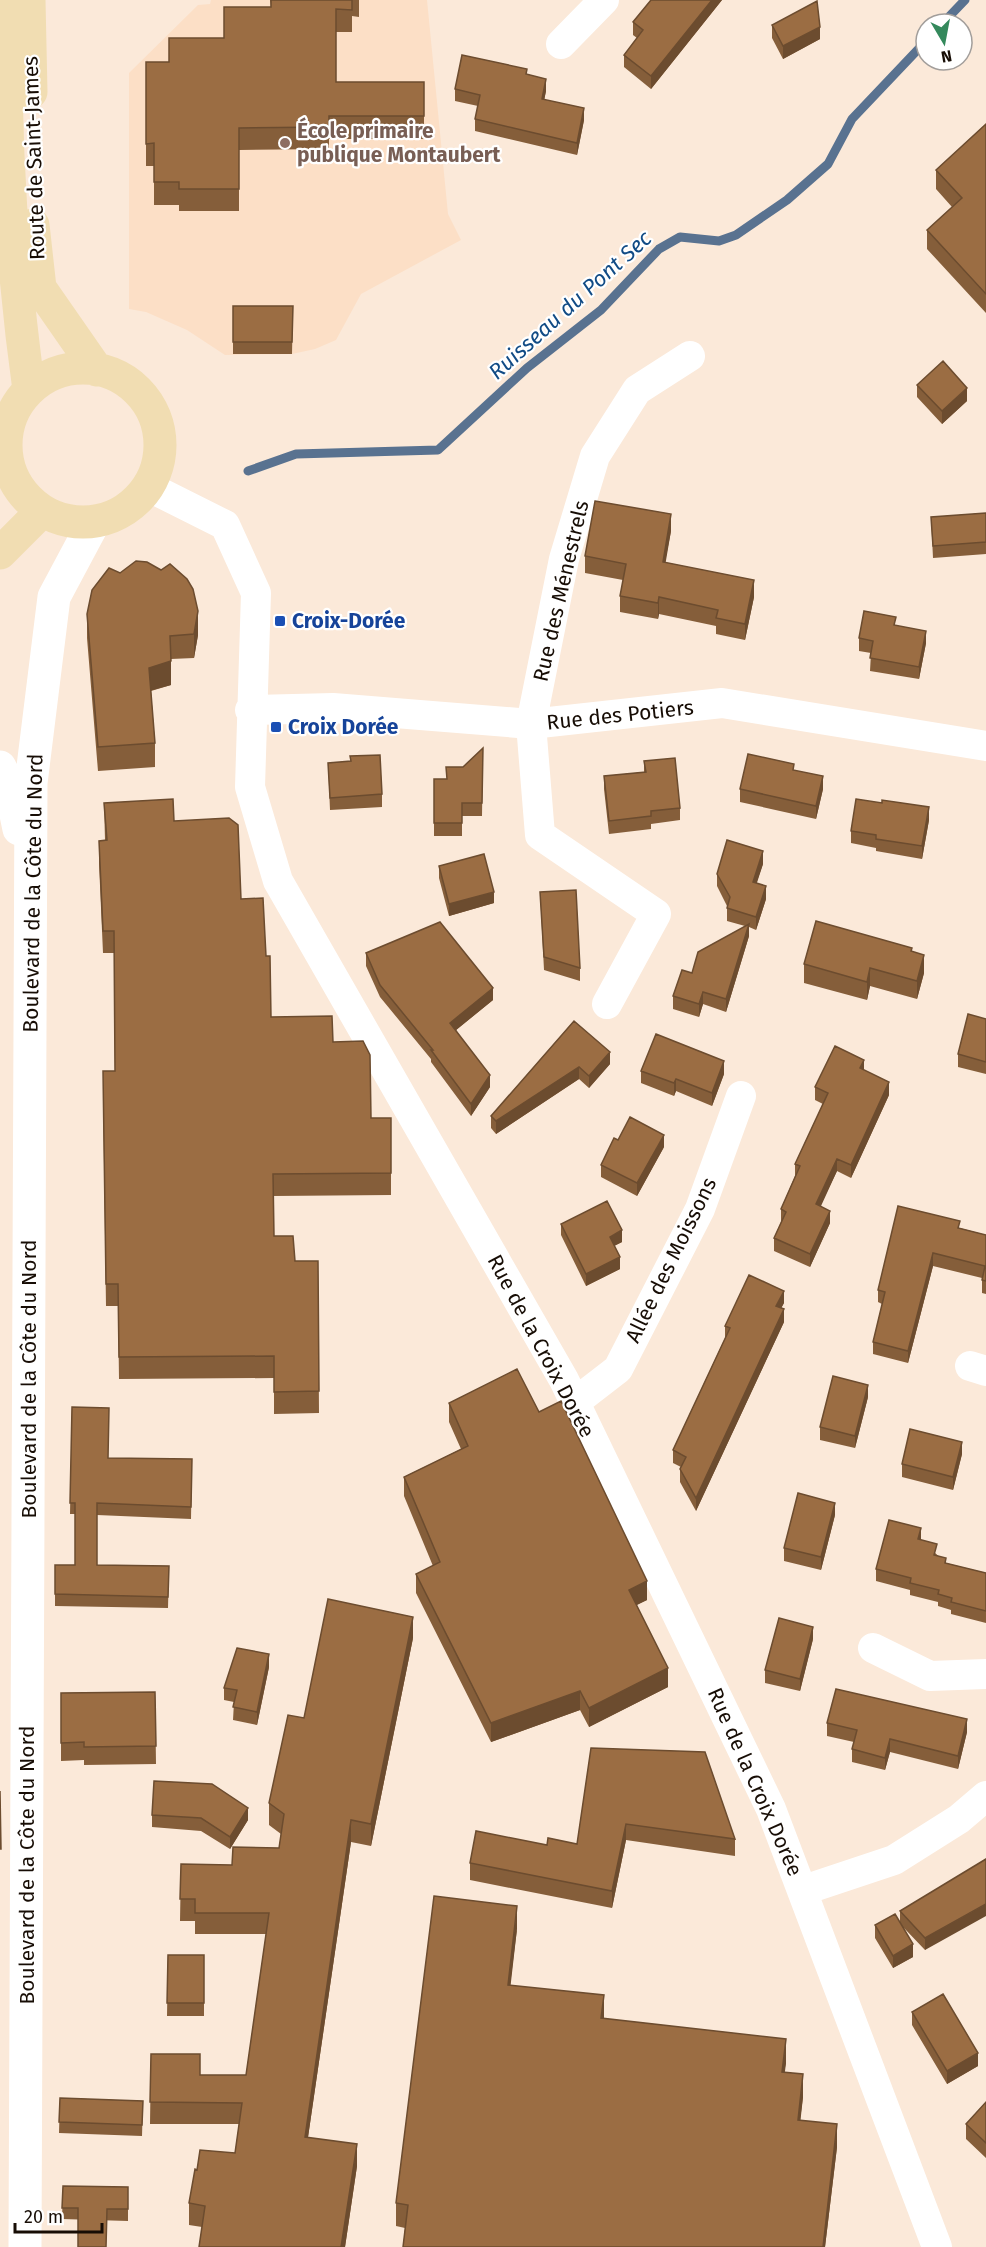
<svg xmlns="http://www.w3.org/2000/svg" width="986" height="2247" font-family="'Fira Sans',sans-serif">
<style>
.built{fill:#fcdfc6}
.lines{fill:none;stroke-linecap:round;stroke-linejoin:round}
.stream{stroke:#597290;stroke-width:9}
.street{stroke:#fff;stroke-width:30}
.secondary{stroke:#fff;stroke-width:33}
.primary{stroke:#f1ddb2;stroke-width:33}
.wall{fill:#855e3a}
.shaded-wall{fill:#6c4c2f}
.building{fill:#9b6d43;stroke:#6c4c2f;stroke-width:1.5}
.education-dot{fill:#8d6e63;stroke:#fff;stroke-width:2}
.transit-dot{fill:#1a4fb4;stroke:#fff;stroke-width:2}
.labels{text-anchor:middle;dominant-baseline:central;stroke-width:4.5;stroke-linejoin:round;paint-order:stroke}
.education-label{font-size:21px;font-weight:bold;fill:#785e54;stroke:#fff;text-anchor:start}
.street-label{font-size:21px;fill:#170d05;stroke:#fff}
.transit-label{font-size:21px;font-weight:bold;fill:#164399;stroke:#fff;text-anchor:start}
.water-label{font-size:22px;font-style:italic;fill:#114b85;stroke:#fff}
</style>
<rect width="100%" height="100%" fill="#fbe9d9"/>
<path class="built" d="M211,0H427L448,214L461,240L361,294L336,340L315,349L292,354L225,355L187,330L146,312L129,309V73L198,5L210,4Z"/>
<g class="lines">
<path class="stream" d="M942,24L965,0
M248,471L296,454L438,450L527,368L601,310L659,249L680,237L719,241L736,235L787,200L828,164L852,119L926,41"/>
<path class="street" d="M561,44L604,0
M149,487L225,525L256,593L250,787L278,881L564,1380L771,1809L937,2247
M250,710L333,708L531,724L722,703L986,746
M607,1004L656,914L540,835L531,724L564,559L595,456L637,390L690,356
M970,1366L986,1371
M574,1403L618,1369L700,1209L741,1096
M873,1648L930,1676L986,1674
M804,1890L894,1860L959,1819L986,1796"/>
<path class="secondary" d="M0,767L11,791L19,829
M25,2247L31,783L54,597L94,522"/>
<path class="primary" d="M6,0C4,130 11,261 29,390
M29,0L31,92
M33,225L40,288L97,370
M6 445a77 77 0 1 1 154 0a77 77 0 1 1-154 0Z
M0,553L42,511"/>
</g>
<path class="wall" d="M270,0H359V17L352,16V32H336V82H424V139H329V149L239,150V211H179V205H154V166H146V62H169L224,38L271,7Z
M651,0H722L651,89L624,67V55L637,38L633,35V22Z
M772,25L820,39L783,59L772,38Z
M527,75L546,91L544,100L584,120L577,155L475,131V119L478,106L455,101V89Z
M986,124V313L927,249V230L952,207L936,189V170Z
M233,306H293L292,354H233Z
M917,385L967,401L942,424L917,397Z
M986,513V554L933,558L931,517Z
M671,531L665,562L754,597L745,640L716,634V626L659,614L658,619L620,612V596L623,580L585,573V556Z
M87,614L198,635L194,658L171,659V685L151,691L155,743V767L98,771L87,638Z
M896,625L926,643L919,679L870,671L871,653L859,651V638Z
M483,748L482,816H462V836H434V779H447L463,767Z
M644,761L680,808V820L651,824V829L609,834L604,789V776L644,772Z
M328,763L382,794V807L330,810Z
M794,770L823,789L816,819L740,802V789Z
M104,803L174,821L241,899L266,956L271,1017L333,1042L371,1118H391V1195L273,1196L274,1236L295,1261H318L319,1413L274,1414V1378L119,1379L118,1306H106L103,1093L115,1071L114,953H103L99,863V841L105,840Z
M929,820L922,859L876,851V848L851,843V831Z
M763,864L756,884L766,899L756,930L749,927V936L726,1012L703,1004L699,1017L673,1009V996L692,973L745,926L727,921V906L717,886V874Z
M439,866L494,903L449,916L439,878Z
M540,892L580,968V981L544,970Z
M912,952L924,973L917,999L870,986L867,1000L804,983V964Z
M366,953L493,1000L456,1030L490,1087L471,1116L431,1062V1059L380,997L366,966Z
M986,1019V1074L958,1067V1054Z
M574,1021L610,1064L589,1088L579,1079L496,1134L491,1128V1116Z
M864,1070L889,1095L851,1178L837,1171L820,1206L830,1223L810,1267L774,1251V1238L781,1222V1209L795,1176V1164L823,1104L815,1100V1087Z
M641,1071L724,1074L712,1106L676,1091L674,1096L641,1083Z
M664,1147L637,1196L601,1177V1165Z
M561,1224L622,1242L614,1246L620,1269L586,1286L561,1235Z
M960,1228L986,1235V1294L982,1293V1278L933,1266L908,1363L873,1354V1342L882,1304L878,1302V1290Z
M784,1303L781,1308L784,1322L696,1511L680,1482V1469L681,1467L673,1463V1450L725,1338V1326Z
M868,1397L855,1448L820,1440V1427Z
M449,1403L539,1412L647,1600L636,1605L668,1687L589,1727L580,1710L491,1742L416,1593V1574L433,1566L404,1496V1477L461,1449L449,1422Z
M72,1407L108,1458L192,1459L191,1519L97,1515V1565L169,1566L168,1608L55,1606V1565H75V1514H70Z
M962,1454L953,1490L902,1477V1464Z
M835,1515L821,1570L784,1561V1548Z
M921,1540L946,1563L986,1573V1623L951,1614V1610L938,1606V1602L910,1595V1590L876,1581V1569Z
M413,1638L371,1846L351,1842L308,2137L357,2166L345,2247H199L202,2227L189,2225V2203L197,2170L235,2153L239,2124H150L151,2054L200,2075H246L266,1934H195V1921H180L181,1864L232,1865L279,1848L281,1834L269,1825V1803L304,1718Z
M813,1639L800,1691L765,1683V1670Z
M269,1667L257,1725L233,1720L234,1702L224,1700V1688Z
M155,1692L156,1764L84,1765V1760L61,1761V1693Z
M827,1723L967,1732L958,1769L890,1752L885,1770L852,1762V1749L854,1742L827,1736Z
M591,1748L735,1839V1856L626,1840L612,1908L470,1880V1863L547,1845L577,1844Z
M152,1815L248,1820L230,1849L201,1831L152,1827Z
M986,1859L925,1950L904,1928L913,1957L893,1968L875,1938V1925L900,1921V1911Z
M517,1929L510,1985L604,2019L786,2063L784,2072L803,2097L800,2120L837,2147L825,2247H403L405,2228L396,2226V2203Z
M168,1955H204V2016H167Z
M912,2012L978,2066L947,2084L912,2025Z
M60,2098L143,2101L142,2136L59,2133Z
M986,2102V2158L966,2139V2124Z
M63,2186L128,2187V2221L62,2219Z"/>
<path class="shaded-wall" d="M712,0H722L651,89V76Z
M820,27V39L783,59V46Z
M546,79V91L542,111V99Z
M584,108V120L577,155V143Z
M967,388V401L942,424V411Z
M671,514V531L663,578V562Z
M754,580V597L745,640V624Z
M659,597V614L658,619V603Z
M198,611V635L194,658V634Z
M926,631V643L919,679V667Z
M171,661V685L149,691V668Z
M823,776V789L816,819V806Z
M929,807V820L922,859V846Z
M763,851V864L753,895V882Z
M766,886V899L756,930V917Z
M494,892V903L449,916V904Z
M749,924V936L726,1012V999Z
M924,955V973L917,999V981Z
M870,968V986L867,1000V982Z
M493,988V1000L450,1035V1023Z
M703,992V1004L699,1017V1004Z
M610,1052V1064L589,1088V1076Z
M864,1060V1073L860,1068Z
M724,1061V1074L712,1106V1093Z
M579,1067V1079L496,1134V1121Z
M490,1075V1087L471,1116V1104Z
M676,1079V1091L674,1096V1083Z
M889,1082V1095L851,1178V1165Z
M664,1135V1147L637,1196V1183Z
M837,1159V1171L816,1217V1204Z
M830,1211V1223L810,1267V1254Z
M622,1230V1242L610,1248V1237Z
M933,1253V1266L908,1363V1351Z
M620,1257V1269L586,1286V1274Z
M784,1291V1303L776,1318V1306Z
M784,1309V1322L696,1511V1498Z
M868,1385V1397L855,1448V1436Z
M962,1442V1454L953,1490V1477Z
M835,1503V1515L821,1570V1557Z
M921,1528V1540L918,1539Z
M647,1581V1600L629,1609V1590Z
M413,1617V1638L371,1846V1824Z
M813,1627V1639L800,1691V1679Z
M269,1654V1667L257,1725V1712Z
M668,1668V1687L589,1727V1708Z
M580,1691V1710L491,1742V1723Z
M967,1719V1732L958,1769V1756Z
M890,1739V1752L885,1770V1758Z
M248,1808V1820L230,1849V1837Z
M351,1820V1842L305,2158V2137Z
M626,1824V1840L612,1908V1891Z
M986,1904V1916L925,1950V1938Z
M517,1906V1929L508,2008V1985Z
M913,1944V1957L893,1968V1956Z
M604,1995V2018H601Z
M786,2039V2063L782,2095V2072Z
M978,2053V2066L947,2084V2071Z
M803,2074V2097L798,2143V2120Z
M837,2124V2147L825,2247H823Z
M357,2144V2166L345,2247H341Z"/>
<path class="building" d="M271,0H352V10L336,9V82H424V116H329V127L239,128V189H179V182H154V143L146,144V62H169V38H224V7H271Z
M651,0H712L651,76L624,55L643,30L633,22Z
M817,1L820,27L783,46L772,25Z
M462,55L527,69L526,74L546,79L542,99L584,108L577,143L475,119L480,95L455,89Z
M986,124V294L927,230L962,198L936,170Z
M233,306H293L292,342H233Z
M943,361L967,388L942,411L917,385Z
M595,501L671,514L663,562L754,580L745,624L716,618L718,610L659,597L658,603L620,596L626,564L585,556Z
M986,513V542L933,546L931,517Z
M136,561L147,562L161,570L170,564L187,579L193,589L198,611L194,634L170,636L171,661L149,668L155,743L98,747L87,614L92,590L109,568L120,573Z
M864,611L896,617L894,625L926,631L919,667L870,658L873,641L859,638Z
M483,748L482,803H462V823H434V779H447L446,767H463Z
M748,754L794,764L793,770L823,776L816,806L740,789Z
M380,755L382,794L330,798L328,763L351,761L350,756Z
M675,758L680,808L651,811V816L609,821L604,776L646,772L644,761Z
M173,799L174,821L229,818L238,825L241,899L263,898L266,956H270L271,1017L332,1016L333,1042L363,1041L370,1055L371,1118H391V1173L273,1174L274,1236H293L295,1261H318L319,1391L274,1392V1356L119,1357L118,1284H106L103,1071H115L114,931H103L99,841L107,840L104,803Z
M856,799L882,803V800L929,807L922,846L876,839V835L851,831Z
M727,840L763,851L753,882L766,886L756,917L727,908L730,897L717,874Z
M484,854L494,892L449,904L439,866Z
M576,890L580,968L544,957L540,892Z
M816,921L912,948L911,951L924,955L917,981L870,968L867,982L804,964Z
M440,922L493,988L450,1023L490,1075L471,1104L431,1050H433L380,985L366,953Z
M749,924L726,999L703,992L699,1004L673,996L682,970L692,973L698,952Z
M968,1014L986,1019V1062L958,1054Z
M574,1021L610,1052L589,1076L579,1067L496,1121L491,1116Z
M656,1034L724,1061L712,1093L676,1079L674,1083L641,1071Z
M835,1046L864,1060L860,1068L889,1082L851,1165L837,1159L816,1204L830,1211L810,1254L774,1238L786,1212L781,1209L800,1166L795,1164L828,1093L815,1087Z
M630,1117L664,1135L637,1183L601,1165L614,1138L618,1140Z
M607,1201L622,1230L610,1237L620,1257L586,1274L561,1224Z
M898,1206L960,1221L958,1228L986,1235V1281L982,1280L985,1266L933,1253L908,1351L873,1342L885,1292L878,1290Z
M749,1275L784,1291L776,1306L784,1309L696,1498L680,1469L686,1457L673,1450L730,1328L725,1326Z
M517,1369L539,1412L561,1401L647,1581L629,1590L668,1668L589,1708L580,1691L491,1723L416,1574L440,1562L404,1477L468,1446L449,1403Z
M833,1376L868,1385L855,1436L820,1427Z
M72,1407L109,1408L108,1458L192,1459L191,1507L97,1503V1565L169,1566L168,1597L55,1594V1565H75V1503H70Z
M910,1429L962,1442L953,1477L902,1464Z
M798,1493L835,1503L821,1557L784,1548Z
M889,1520L921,1528L918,1539L937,1544L934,1555L946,1558L945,1563L986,1573V1611L951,1602L952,1598L938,1594L939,1590L910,1583L911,1578L876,1569Z
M328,1599L413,1617L371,1824L351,1820L305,2137L357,2144L341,2247H199L205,2206L189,2203L195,2169L197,2170L200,2150L235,2153L242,2103L150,2102L151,2054H200V2075H246L269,1913H195V1899H180L181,1864L232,1865L233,1847L279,1848L284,1814L269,1803L288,1715L304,1718Z
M779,1618L813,1627L800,1679L765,1670Z
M237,1648L269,1654L257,1712L233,1707L237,1690L224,1688Z
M836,1689L967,1719L958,1756L890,1739L885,1758L852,1749L857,1730L827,1723Z
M155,1692L156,1746L84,1747V1742L61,1743V1693Z
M591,1748L705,1752L735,1839L626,1824L612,1891L470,1863L476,1831L547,1845L548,1838L577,1844Z
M154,1781L212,1784L248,1808L230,1837L201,1818L152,1815Z
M0,1791L1,1849H0Z
M986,1859V1904L925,1938L900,1911Z
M434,1896L517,1906L508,1985L604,1995L601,2018L786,2039L782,2072L803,2074L798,2120L837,2124L823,2247H403L408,2205L396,2203Z
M895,1914L913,1944L893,1956L875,1925Z
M168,1955H204V2003H167Z
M943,1994L978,2053L947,2071L912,2012Z
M60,2098L143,2101L142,2125L59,2122Z
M986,2102V2143L966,2124Z
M63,2186L128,2187V2209H107L106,2247H78V2208H62Z"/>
<circle class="education-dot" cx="285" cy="143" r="6"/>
<g class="transit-dot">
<rect x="274" y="615" width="12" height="12" rx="3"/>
<rect x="270" y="721" width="12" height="12" rx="3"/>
</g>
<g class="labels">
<g class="education-label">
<text x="297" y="131">École primaire<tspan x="297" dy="24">publique Montaubert</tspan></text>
</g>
<g class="street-label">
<text transform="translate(34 158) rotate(-92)">Route de Saint-James</text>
<text transform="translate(561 591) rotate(-77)">Rue des Ménestrels</text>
<text transform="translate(620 715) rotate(-6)">Rue des Potiers</text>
<text transform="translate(33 893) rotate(-89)">Boulevard de la Côte du Nord</text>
<text transform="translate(671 1260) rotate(-64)">Allée des Moissons</text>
<text transform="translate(541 1346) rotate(62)">Rue de la Croix Dorée</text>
<text transform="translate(29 1379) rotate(-90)">Boulevard de la Côte du Nord</text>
<text transform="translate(755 1782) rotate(66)">Rue de la Croix Dorée</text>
<text transform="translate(27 1865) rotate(-90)">Boulevard de la Côte du Nord</text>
</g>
<g class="transit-label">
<text x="292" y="621">Croix-Dorée</text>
<text x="288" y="727">Croix Dorée</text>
</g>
<g class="water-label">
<text transform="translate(570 305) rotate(-42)">Ruisseau du Pont Sec</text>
</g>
</g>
<g transform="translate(944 42) rotate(170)"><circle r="28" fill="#ffffff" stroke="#a29e9b" stroke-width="1.5"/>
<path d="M0-4.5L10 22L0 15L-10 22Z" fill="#34895c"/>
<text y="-9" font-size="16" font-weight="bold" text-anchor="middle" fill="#170d05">N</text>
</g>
<path d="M15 2223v9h87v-9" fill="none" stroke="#170d05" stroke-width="3"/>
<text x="24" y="2223" font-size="18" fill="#170d05" stroke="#ffffff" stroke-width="4.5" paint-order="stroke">20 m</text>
</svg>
